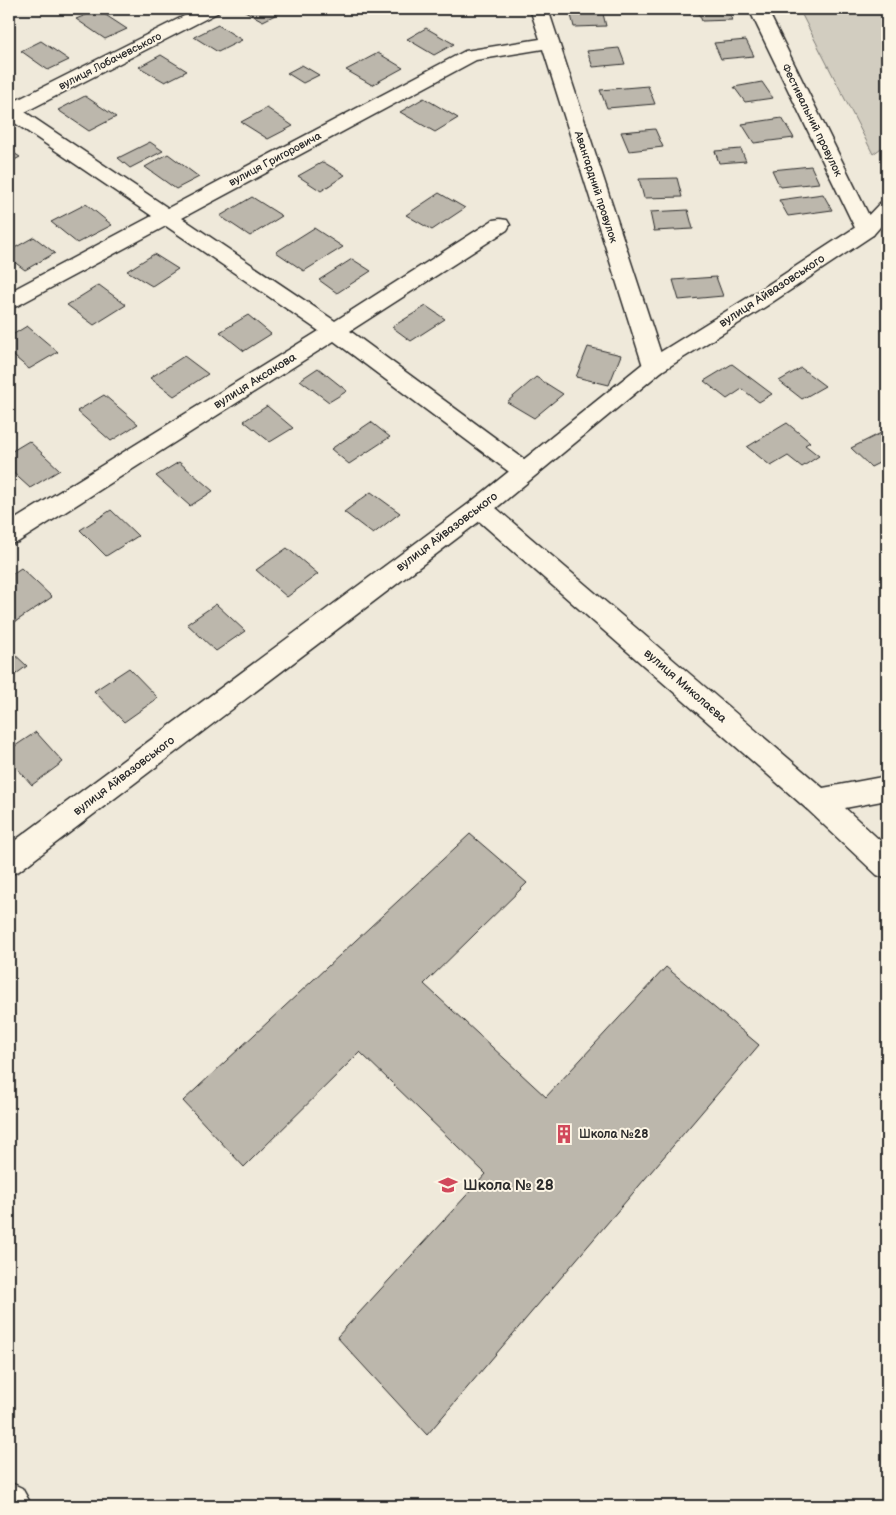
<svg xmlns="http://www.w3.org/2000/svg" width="896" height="1515" font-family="'Balsamiq Sans',sans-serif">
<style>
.green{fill:#d2cdc0;stroke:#7e7c76}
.building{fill:#bcb7ac;stroke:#2b2b2b}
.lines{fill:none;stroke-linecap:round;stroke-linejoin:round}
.minor-casing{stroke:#2b2b2b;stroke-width:3}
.tertiary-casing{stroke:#2b2b2b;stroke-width:3}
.minor{fill:#fcf5e5;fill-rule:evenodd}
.tertiary{fill:#fcf5e5;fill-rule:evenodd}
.labels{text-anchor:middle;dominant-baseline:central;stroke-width:4;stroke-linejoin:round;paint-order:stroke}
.far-street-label{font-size:11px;fill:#2b2b2b;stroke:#fcf5e5}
.street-label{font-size:12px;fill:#2b2b2b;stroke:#fcf5e5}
.poi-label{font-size:12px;font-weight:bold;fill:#2b2b2b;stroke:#fcf5e5;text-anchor:start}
.near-poi-label{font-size:15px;font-weight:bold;fill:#2b2b2b;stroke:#fcf5e5;text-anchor:start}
</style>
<rect width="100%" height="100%" fill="#efe9da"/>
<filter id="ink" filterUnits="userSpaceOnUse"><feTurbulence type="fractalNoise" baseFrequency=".02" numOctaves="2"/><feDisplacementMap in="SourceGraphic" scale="10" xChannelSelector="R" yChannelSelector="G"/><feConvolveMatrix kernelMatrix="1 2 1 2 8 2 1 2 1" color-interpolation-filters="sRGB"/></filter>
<g filter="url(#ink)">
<path class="green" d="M799,9H887V144L873,154Z"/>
<path class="building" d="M246,9H276L281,12L263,21L243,10Z
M697,9H728L732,20L702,21Z
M98,10L127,29L105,39L76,19Z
M602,10L606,26L574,27L570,11Z
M218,25L242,40L218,52L194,37Z
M426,28L454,44L434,55L407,39Z
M746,40L754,56L721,59L714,43Z
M41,41L69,60L48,70L21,51Z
M619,48L625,64L593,67L587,51Z
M378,53L403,68L372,85L346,70Z
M161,55L187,71L165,82L139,67Z
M302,65L319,75L303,83L287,73Z
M762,82L773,98L745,102L734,87Z
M648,86L655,104L607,108L600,90Z
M85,96L116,117L89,131L58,110Z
M424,98L458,118L435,132L400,112Z
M267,108L293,126L268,139L241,122Z
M782,118L794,138L754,143L742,124Z
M655,129L663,147L629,151L621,132Z
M150,142L163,151L130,168L118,158Z
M741,149L746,161L719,163L715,151Z
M9,150L20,157L9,163Z
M168,154L199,177L176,189L145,167Z
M323,162L345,175L321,191L298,176Z
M811,166L819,183L780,187L772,170Z
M677,178L682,197L644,198L639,179Z
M439,193L465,208L432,230L406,215Z
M823,194L832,210L788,216L779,200Z
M252,197L282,216L250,236L220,216Z
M86,204L112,225L77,243L51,222Z
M688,210L693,229L654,231L650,212Z
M314,228L343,247L304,271L276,252Z
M34,237L55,253L25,270L9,258V251Z
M154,254L178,269L152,286L127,271Z
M352,259L371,271L337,293L319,280Z
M716,277L723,296L679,300L673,280Z
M99,285L126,305L94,325L67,305Z
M426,306L445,319L411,341L392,327Z
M248,315L271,334L244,351L220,332Z
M27,326L58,352L29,369L9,352V337Z
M588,347L621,355L609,385L576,377Z
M184,356L208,374L174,396L150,378Z
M732,364L772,394L759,402L742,389L727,399L704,381Z
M318,368L347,391L329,402L300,380Z
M801,368L825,386L802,399L779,381Z
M536,377L563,394L534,418L507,402Z
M104,395L138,424L111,441L77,411Z
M267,406L293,428L270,442L244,421Z
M371,422L390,437L349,464L331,449Z
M787,423L810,442L805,445L819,456L802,467L788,456L771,466L747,447Z
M887,430V459L871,467L851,448Z
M29,441L60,470L30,488L9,469V453Z
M179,462L213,491L190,506L156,476Z
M371,492L400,513L373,534L344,512Z
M111,510L138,536L106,556L80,530Z
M287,548L318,574L287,597L256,570Z
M21,568L52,597L12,624L9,621V576Z
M216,604L245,631L216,651L187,624Z
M9,649L27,666L9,679Z
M129,668L158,698L124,722L94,691Z
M36,732L63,762L32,785L9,759V750Z
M470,834L527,883L424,984L546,1097L666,967L759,1045L427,1435L337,1337L486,1174L360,1052L244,1167L183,1101Z"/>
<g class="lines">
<g class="minor-casing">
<path id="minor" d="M198,9H220L217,13L25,112L168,208L465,51L540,39L530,9H548L665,366L662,371L654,374L646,371L643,366L543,49L476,60L182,218L335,321L493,220L500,219L507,220L510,225L507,230L350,331L532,465L536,471L532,477L524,480L516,477L334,341L18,542L9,544V523L319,331L166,226L17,306L9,308V292L152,216L9,119V104Z
M749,9H767L876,230L873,235L866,236L859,235L856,230Z
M480,499L489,502L823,788L887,776V800L845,808L887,847V879L877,875L808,810L471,514L468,508L471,502Z
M9,1482L22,1488L32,1506H9Z"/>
</g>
<g class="tertiary-casing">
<path id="tertiary" d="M887,201V219L873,235L765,307L662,371L489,514L19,871L9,875V845L471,502L646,361L749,297L859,225L880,203Z"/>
</g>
<use href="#minor" class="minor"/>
<use href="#tertiary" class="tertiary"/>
</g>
</g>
<defs>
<g id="building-bare" transform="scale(1.5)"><path d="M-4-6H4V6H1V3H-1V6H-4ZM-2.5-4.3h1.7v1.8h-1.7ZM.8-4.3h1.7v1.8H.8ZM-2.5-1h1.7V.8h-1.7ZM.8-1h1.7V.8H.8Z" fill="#d1495b" stroke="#fcf5e5" stroke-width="2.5" paint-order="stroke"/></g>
<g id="school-bare" transform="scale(1.5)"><path d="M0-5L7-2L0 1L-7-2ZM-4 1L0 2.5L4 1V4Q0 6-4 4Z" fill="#d1495b" stroke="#fcf5e5" stroke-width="2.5" paint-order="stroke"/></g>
</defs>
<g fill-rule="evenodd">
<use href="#building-bare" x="564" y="1134"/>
<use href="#school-bare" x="448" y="1185"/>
</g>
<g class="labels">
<g class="far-street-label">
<text transform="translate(110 61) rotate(-27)">вулиця Лобачевського</text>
<text transform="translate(812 120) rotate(64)">Фестивальний провулок</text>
<text transform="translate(275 159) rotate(-28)">вулиця Григоровича</text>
<text transform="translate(596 187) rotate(72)">Авангардний провулок</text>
</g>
<g class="street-label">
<text transform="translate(772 291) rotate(-33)">вулиця Айвазовського</text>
<text transform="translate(255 381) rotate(-32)">вулиця Аксакова</text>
<text transform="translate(447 532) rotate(-37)">вулиця Айвазовського</text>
<text transform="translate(685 686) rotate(41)">вулиця Миколаєва</text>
<text transform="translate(124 776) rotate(-37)">вулиця Айвазовського</text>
</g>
<g class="poi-label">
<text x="579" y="1134">Школа №28</text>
</g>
<g class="near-poi-label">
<text x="463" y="1185">Школа № 28</text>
</g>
</g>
<rect width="896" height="1515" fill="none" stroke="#fcf5e5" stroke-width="30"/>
<rect x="15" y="15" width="866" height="1485" fill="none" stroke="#2b2b2b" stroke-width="2" filter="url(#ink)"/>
</svg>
